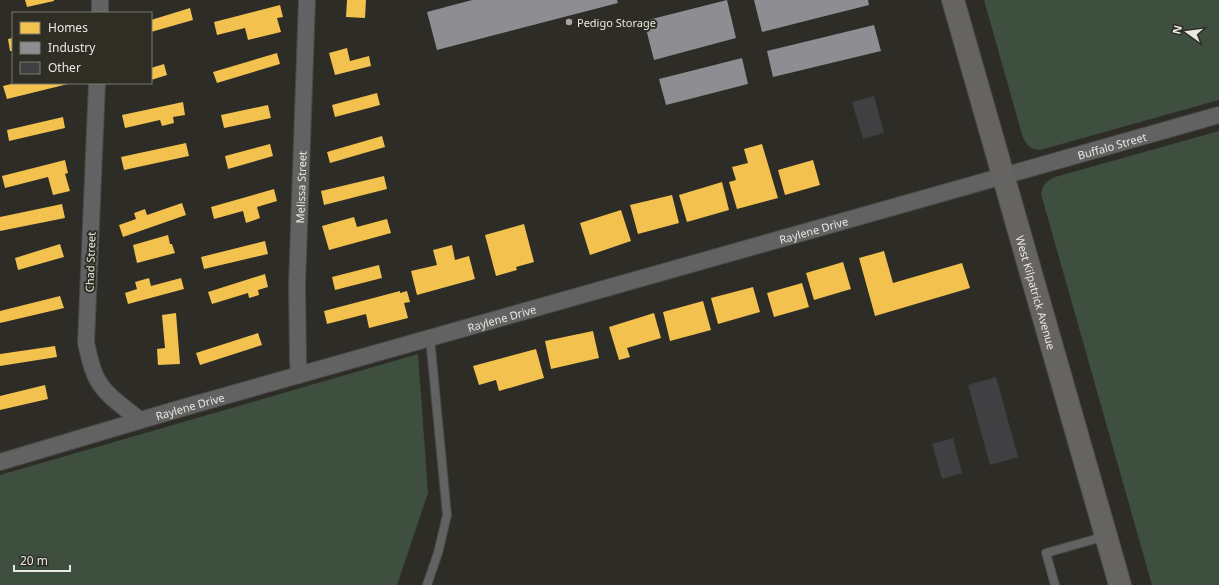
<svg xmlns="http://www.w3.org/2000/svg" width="1219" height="585" font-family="'Noto Sans',sans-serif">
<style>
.green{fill:#3f4f3f}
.homes{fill:#f2c14e}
.industry{fill:#8d8d92}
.building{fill:#404042}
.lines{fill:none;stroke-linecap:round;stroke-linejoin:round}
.lane-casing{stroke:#4a4946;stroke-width:10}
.street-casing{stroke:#4a4946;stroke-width:18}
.secondary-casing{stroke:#4a4946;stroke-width:24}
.lane{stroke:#636262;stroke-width:8}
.street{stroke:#636262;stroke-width:16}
.secondary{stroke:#666363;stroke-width:22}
.poi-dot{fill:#a7a6a1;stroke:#2f2e25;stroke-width:1.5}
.labels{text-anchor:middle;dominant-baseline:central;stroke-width:4;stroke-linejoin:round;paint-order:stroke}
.poi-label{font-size:11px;fill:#e9e8e2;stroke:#2f2e25;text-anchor:start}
.street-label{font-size:11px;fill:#e9e8e2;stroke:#2f2e25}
</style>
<rect width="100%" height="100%" fill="#2d2c27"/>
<path class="green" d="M984,0H1219V100L1040,150C1031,150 1027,145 1023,138Z
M1219,131V585H1152L1041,194C1043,185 1046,181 1055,177Z
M418,354L428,493L397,585H0V475Z"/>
<path class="homes" d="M25,0H54V1L27,7Z
M347,0H366L365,18L346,17Z
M280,5L283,17L277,18L281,32L248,40L245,28L217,35L214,22Z
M190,8L193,20L151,32V20Z
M13,38V51H10L8,39Z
M347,48L350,61L369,56L371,66L335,75L329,53Z
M277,53L280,64L217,83L213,72Z
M164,64L167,75L151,80V68Z
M15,83H68V84L7,99L3,86Z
M377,93L380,105L335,117L332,105Z
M183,102L185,115L173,117L174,123L162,126L160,120L125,128L122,115Z
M268,105L271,118L224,128L221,115Z
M63,117L65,128L9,141L7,130Z
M382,136L385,147L330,163L327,152Z
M186,143L189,156L124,170L121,157Z
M270,144L273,156L228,169L225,156Z
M762,144L778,198L737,209L729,182L736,180L732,167L748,163L744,149Z
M65,160L68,173L65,174L70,191L53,195L48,177L5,188L2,176Z
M813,160L820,185L785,195L778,170Z
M384,176L387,189L324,205L321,191Z
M722,182L729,210L687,222L679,195Z
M274,189L277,201L257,207L260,218L246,223L243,211L214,219L211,207Z
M672,195L679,223L638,234L630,205Z
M182,203L186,215L123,237L119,225L136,219L134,213L145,209L147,215Z
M62,204L65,218L0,231V217Z
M621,210L631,241L590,255L580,223Z
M354,217L357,227L387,219L391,233L329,250L322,226Z
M524,224L534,262L516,267L517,270L496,276L485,235Z
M168,235L170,244H172L175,253L137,263L133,245Z
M265,241L268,254L204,269L201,257Z
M60,244L64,257L18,270L15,258Z
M452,245L455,260L469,256L475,279L417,295L411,271L437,265L433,250Z
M884,251L893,283L962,263L970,288L875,316L859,258Z
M843,262L851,289L814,300L806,273Z
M379,265L382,278L335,290L332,277Z
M265,274L268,287L258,290L259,295L249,298L248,293L212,304L208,292Z
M149,278L151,286L181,278L184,289L128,304L125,293L137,289L135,282Z
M802,283L809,307L774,317L767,293Z
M753,287L760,312L718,324L711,298Z
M400,291V293L407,291L410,302L404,303L408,318L369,328L366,314L327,324L324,311Z
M60,296L64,308L0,323V311Z
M703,301L711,330L670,341L663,312Z
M176,313L180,364L158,365L157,349L165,348L162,315Z
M654,313L661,338L627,348L630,357L619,360L609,327Z
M593,331L599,358L551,369L545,341Z
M258,333L262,345L200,365L196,353Z
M55,346L57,357L0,366V354Z
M536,349L544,378L499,391L496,380L479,385L473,366Z
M45,385L48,399L0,410V396Z"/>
<path class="industry" d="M472,0H617L618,3L437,50L427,12Z
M727,0L736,38L654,60L644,21Z
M754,0H868L869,5L762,32Z
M874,25L881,51L773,77L767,51Z
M742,58L748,84L666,105L659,79Z"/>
<path class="building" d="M874,96L884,133L863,139L852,102Z
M996,377L1018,457L990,465L968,385Z
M953,438L962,473L942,479L932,444Z"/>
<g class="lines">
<g class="lane-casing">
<path id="lane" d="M427,585L438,553L447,515L430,338
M1055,585L1046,553L1106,536"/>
</g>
<g class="street-casing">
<g id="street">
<path d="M100,13V0"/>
<path d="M97,83L86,343C89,355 91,368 97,379C106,396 125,408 140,420"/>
<path id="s1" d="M299,375L298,361L297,284L307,0"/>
<path id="s2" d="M0,462L175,410L1219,115"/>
</g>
</g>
<g class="secondary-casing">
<g id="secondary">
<path id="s3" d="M953,0L1120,585"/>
</g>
</g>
<use href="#lane" class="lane"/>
<use href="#street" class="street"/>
<use href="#secondary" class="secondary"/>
</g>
<circle class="poi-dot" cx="569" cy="22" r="4"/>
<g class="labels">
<g class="poi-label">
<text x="577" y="22">Pedigo Storage</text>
</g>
<g class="street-label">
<text stroke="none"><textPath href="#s2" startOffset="1156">Buffalo Street</textPath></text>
<text stroke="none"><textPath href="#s1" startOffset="188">Melissa Street</textPath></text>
<text stroke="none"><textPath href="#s2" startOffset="846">Raylene Drive</textPath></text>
<text transform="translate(90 262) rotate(-88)">Chad Street</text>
<text stroke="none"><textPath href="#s3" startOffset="304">West Kilpatrick Avenue</textPath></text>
<text stroke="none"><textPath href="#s2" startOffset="522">Raylene Drive</textPath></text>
<text stroke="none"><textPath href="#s2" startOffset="198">Raylene Drive</textPath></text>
</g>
</g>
<rect x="12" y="12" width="140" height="72" fill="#2f2e25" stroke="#797871"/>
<rect x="20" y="22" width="20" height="12" fill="#f2c14e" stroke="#797871"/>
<text x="48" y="32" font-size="12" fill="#e9e8e2">Homes</text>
<rect x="20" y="42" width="20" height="12" fill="#8d8d92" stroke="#797871"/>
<text x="48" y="52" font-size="12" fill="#e9e8e2">Industry</text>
<rect x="20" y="62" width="20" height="12" fill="#404042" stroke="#797871"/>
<text x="48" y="72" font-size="12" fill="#e9e8e2">Other</text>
<g transform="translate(1187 32) rotate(284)" stroke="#2f2e25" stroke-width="3" paint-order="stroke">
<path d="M0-3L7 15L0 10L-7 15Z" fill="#e9e8e2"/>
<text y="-6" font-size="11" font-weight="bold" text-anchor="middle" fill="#e9e8e2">N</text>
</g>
<path d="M14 565v6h56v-6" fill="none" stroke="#e9e8e2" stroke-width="2"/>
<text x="20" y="565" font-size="12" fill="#e9e8e2" stroke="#2f2e25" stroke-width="3" paint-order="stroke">20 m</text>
</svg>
